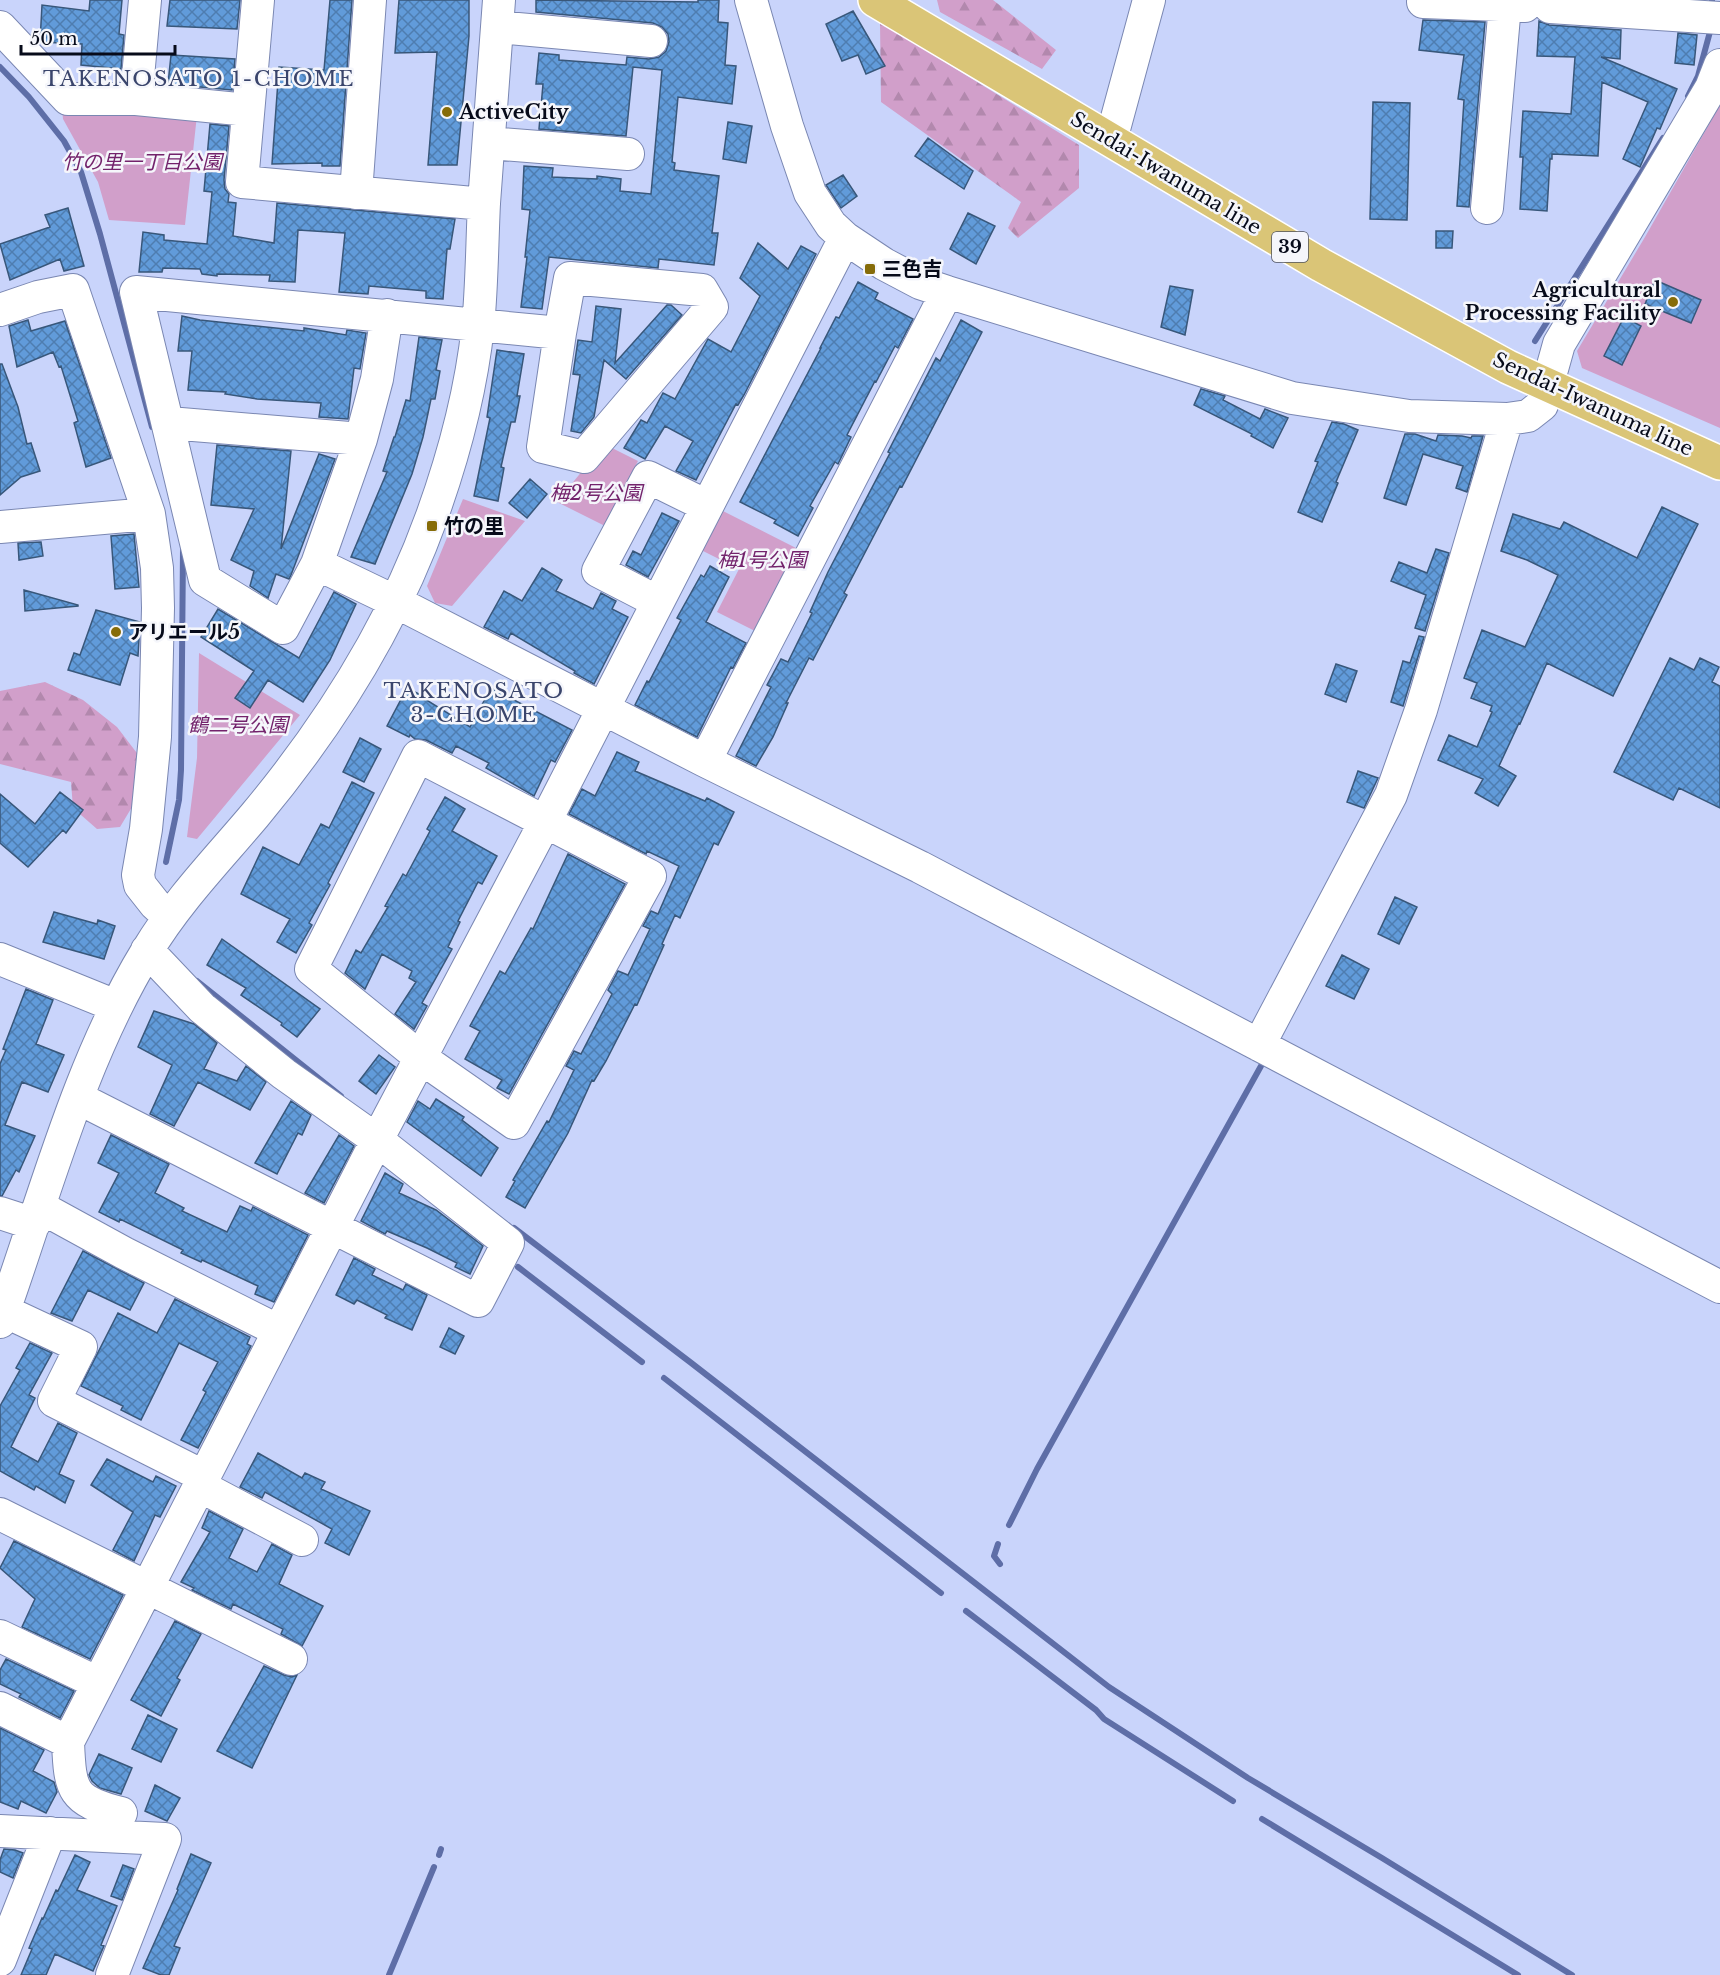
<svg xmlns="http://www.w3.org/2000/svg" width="1720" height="1975" font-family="'Libre Baskerville','Noto Sans JP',serif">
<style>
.forest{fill:url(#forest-firs)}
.park{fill:#d19fca}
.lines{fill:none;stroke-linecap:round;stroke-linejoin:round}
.stream{stroke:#5e6ea7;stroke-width:6}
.building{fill:url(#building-cross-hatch);stroke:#38577a;stroke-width:1.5}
.minor-casing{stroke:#7a87b2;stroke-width:34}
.major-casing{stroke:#fff;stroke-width:36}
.minor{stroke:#fff;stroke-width:32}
.major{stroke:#dac577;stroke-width:33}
.poi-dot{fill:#866c09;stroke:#f5f6fb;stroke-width:2}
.labels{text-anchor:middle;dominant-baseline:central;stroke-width:5;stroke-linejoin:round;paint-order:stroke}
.shield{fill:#f5f6fb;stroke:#4e525e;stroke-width:1.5}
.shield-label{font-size:18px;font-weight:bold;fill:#070b1a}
.poi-label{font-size:20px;font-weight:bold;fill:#070b1a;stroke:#f5f6fb;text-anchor:start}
.park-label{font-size:20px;font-style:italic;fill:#73236c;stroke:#f5f6fb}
.street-label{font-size:20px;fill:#070b1a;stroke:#f5f6fb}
.neighbourhood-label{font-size:21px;letter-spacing:1.5px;fill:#3a456c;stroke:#f5f6fb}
</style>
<defs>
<pattern id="forest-firs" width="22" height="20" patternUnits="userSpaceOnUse" patternTransform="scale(1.5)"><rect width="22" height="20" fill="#d19fca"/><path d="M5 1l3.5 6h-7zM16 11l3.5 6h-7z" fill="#b288ad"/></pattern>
<pattern id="building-cross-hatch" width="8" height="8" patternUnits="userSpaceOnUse" patternTransform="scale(1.5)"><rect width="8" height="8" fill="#619bda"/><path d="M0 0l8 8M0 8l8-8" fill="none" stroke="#4e7db0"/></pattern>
</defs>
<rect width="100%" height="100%" fill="#c9d4fb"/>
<path class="forest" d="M937,0H993L1056,50L1042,69L940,12Z
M880,22L1079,145V188L1018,238L1008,228L1021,202L881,102Z
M45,682L83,700L117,727L143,761L144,787L120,827L97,829L73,808L71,782L0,764V691Z"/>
<path class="park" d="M1720,105V428L1582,368L1577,351L1645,237Z
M62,108L197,115L185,225L109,220L98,182L63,119Z
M604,444L638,461L605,526L557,502Z
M463,499L525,521L452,606L435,603L427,586Z
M719,509L796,548L755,631L717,612L739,569L699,549Z
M199,653L300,715L197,839L187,837L197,758Z"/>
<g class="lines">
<path class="stream" d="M1712,0V1
M0,67L29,97L64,141L81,172L100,234L152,427
M1688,96L1698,76L1711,28
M1535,341L1663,138
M166,862L179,800L181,770L183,550
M197,981L341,1096
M514,1228L690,1362L1109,1687L1248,1778L1382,1858L1572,1975
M518,1267L642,1362
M664,1378L941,1593
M1009,1525L1037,1469L1261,1066
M998,1544L994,1556L1000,1564
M966,1611L1096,1710L1104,1719L1233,1801
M1262,1819L1518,1975
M439,1855L441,1849
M389,1975L434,1867"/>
</g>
<path class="building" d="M90,0H122L119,34L124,35L121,69L81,65L82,44L40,42L42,5L89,11Z
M170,0H240L237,29L167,26Z
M330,0H352L340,166H322V163L272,164L279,67L324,70Z
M399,0H469V36L457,165H428L437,52L395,53Z
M536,0L698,2V0H719L718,22L728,23L725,65L736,66L732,104L678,97L672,162L675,163L674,170L719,176L712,233H718L714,265L659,259L658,268L549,257L542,309L521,307L527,257H525L530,210L522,209L524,166L553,168L552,177L597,179V176L621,179L620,191L651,194L662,70L633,67L626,136L539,129L543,84H536L539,53L559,55V60L626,65L627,57L649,59L659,57L666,51L669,42L668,34L662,27L653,23L536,12Z
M853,11L885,66L866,74L858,55L842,61L826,24Z
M1423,20L1485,22L1469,207L1457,206L1464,100L1458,99L1464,55L1419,50Z
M1539,21L1549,25L1621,30L1620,59L1601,57L1677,89L1660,129L1657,128L1640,167L1623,159L1648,102L1602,82L1598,156L1552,154V159H1550L1547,211L1520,209L1523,157H1520L1523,111L1571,114L1575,57L1537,56Z
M1678,33L1697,35L1694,65L1675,63Z
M171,55L235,59L232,90L168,84Z
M1373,102L1410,103L1407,220L1370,219Z
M728,122L752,126L746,163L723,159Z
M210,124L229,126L224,180L225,189L229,194L228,202L236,203L233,236L274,243L277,203L455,219L450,249H447L443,299L426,298V291L369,286L368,294L339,292L345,233L298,230L295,282L269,281L270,275L217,274V276L202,274L200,269L163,268L162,272H139L143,232L164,235V240L207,244L212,192L204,191Z
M928,138L973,171L964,189L915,156Z
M843,175L857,196L841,208L826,185Z
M68,208L84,266L64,271L60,259L10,280L0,244L50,227L45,215Z
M968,213L995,226L976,264L950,249Z
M1436,231H1453L1452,248H1436Z
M758,243L788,269L801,246L816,254L744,395L738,405L736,404L696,480L676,471L693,441L665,426L645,459L624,448L641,420L647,423L663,393L675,399L708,339L731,352L760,296L740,278Z
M1655,280L1701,300L1691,323L1645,304Z
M858,282L878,293L875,299L913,319L898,348L895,346L876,382L875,381L847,435L851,437L838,464L835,462L810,506L813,508L798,536L774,523L776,520L740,502L821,348H820L836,317L839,318Z
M1170,286L1193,290L1185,335L1161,327Z
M667,305H671L682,315L626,379L604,360L594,417L581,433L571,431L580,375L573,374L578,340L592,342L596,306L621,309L615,363Z
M182,316L200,320L304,331V328L346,335L347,330L366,333L360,369L354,368L348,419L319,417L321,403L257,399L225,394L226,392L188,390L192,351H178Z
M1624,317L1641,326L1622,365L1604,356Z
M28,320L31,331L65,321L111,458L86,467L74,423L78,421L61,366L59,367L53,352L17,367L9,326Z
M961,320L982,332L902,487L900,486L883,518L844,593L847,595L813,660L809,658L786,703H788L773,737L756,766L736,756L771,687L767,685L781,659L788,662L812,613L810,612L828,572L890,453L888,452L936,358L940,361Z
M419,337L442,340L436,370L440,371L435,399H431L423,437L412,474L375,564L351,557L387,472L383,471L394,437H395L406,400L410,401Z
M497,350L524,354L517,396H520L515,422H511L501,467L504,468L498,501L474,496L490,418L487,417Z
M0,364H2L18,407L27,444L31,443L40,471L21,477L0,495Z
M1201,389L1225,396L1223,400L1260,419L1265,409L1288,418L1273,448L1251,436L1252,434L1194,405Z
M1332,422L1344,424L1358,430L1336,482L1338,483L1322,522L1298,512L1318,462L1315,461Z
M1405,434H1415L1436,441L1438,435L1462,436L1471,438L1472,436H1483L1467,492L1456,488L1463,466L1423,454L1406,505L1384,498Z
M217,445L291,451L281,549L319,454L335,459L291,575L289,579L276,574L268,598L250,586L254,571L231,560L254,509L211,505Z
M530,479L547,494L527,518L509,503Z
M1662,507L1698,524L1613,696L1547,663L1520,724L1519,723L1499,766L1516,776L1498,806L1475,793L1483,779L1438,760L1449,735L1477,747L1492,712L1490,711L1492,706L1471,698L1477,683L1464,678L1482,630L1525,647L1558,575L1527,560L1501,551L1513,514L1560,529L1564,522L1637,558Z
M662,513L679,521L648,577L626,565L633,551L641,555Z
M134,534L139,587L115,589L111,536Z
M41,542L43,556L19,560L18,543Z
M1436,549L1449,553L1425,631L1415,628L1426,595L1391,581L1399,562L1427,573Z
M710,566L729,577L706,622L746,643L733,668L731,667L697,737L635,705L647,681L649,682L681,620L677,618L701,575L704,577Z
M542,568L562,580L556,591L593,609L601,593L616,601L612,609L628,617L594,684L574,673L575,671L511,633L508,639L484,627L504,591L522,601Z
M24,590L78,605V606L25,611Z
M334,592L356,604L330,660L303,702L268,680L250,708L235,698L254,671L201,637L218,609L299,658Z
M96,610L140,622L138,656L130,653L120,685L68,670L74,653L80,655Z
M1419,636L1424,637L1403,706L1391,702L1403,661L1410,663Z
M1670,658L1694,670L1700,658L1719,667L1712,682L1720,686V808L1679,788L1673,800L1614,772Z
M1336,664L1357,671L1346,702L1325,694Z
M407,688L429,699L428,701L470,727L491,688L572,730L555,762L551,760L534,796L486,768L489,763L456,746L452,753L426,740L415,739L410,735L409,737L387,726Z
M360,738L381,749L364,782L343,772Z
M617,752L639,762L635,771L705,801L707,798L734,812L718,845L714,843L680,918L675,915L662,944L664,945L637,1005L635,1004L606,1061L594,1081L592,1080L568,1133L525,1208L506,1197L515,1181L513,1180L547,1121L549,1122L574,1070L566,1066L574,1051L581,1054L612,994L608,990L618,971L628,975L650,929L643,926L651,911L658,914L679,866L647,851L646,854L569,814L582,789L595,796Z
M1358,771L1378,778L1364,808L1347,802Z
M352,782L374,793L328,883L330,885L309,923L312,925L296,953L277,942L290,919L241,894L263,847L299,865L321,824L329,828Z
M60,792L83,810L66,833L63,830L28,867L0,843V794L35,824Z
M445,797L465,809L452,831L497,856L482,884L478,882L458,921L460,922L448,947L452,949L422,1003L427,1006L414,1029L395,1014L416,982L409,978L412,971L382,954L365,989L345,973L356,950L361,953L388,907L385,906L403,874L406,876L430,831L427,829Z
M568,854L625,884L509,1094L497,1088L502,1080L465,1059L480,1031L470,1026L500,971L505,974L531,928L533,929Z
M1395,897L1417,907L1399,944L1378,934Z
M54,912L97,924L98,920L115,926L104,959L43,942Z
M222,939L320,1009L297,1037L281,1025L282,1023L241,995L246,988L207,965Z
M1342,955L1369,969L1354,999L1326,986Z
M26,989L53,1000L36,1044L64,1055L48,1092L22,1082L5,1125L35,1136L19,1172L16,1170L2,1196H0V1064L6,1050L3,1049Z
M154,1011L194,1024L217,1043L204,1069L237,1081L246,1066L266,1082L250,1110L198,1082L174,1126L150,1114L172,1065L138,1047Z
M379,1055L395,1067L376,1094L359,1081Z
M436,1099L464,1117L462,1120L498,1148L481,1176L407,1122L418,1101L430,1109Z
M291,1101L311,1115L302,1135L298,1133L277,1174L255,1163Z
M111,1135L169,1164L155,1193L184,1208L182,1211L227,1232L240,1206L251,1211L253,1207L308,1235L274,1302L255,1294L258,1286L202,1260L201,1262L181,1253L183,1250L120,1219L119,1222L99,1212L119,1173L98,1163Z
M339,1135L354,1146L324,1203L305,1193Z
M385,1173L403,1184L399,1193L436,1210L483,1246L470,1274L455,1267L457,1263L427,1248L387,1231L385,1234L361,1221Z
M83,1251L144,1283L130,1310L88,1290L72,1321L51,1313Z
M354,1258L375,1269L372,1275L403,1290L406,1284L427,1295L412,1330L385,1318L387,1315L357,1300L354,1304L336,1295Z
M175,1299L250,1337L247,1344L251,1346L198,1448L181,1440L206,1392L203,1390L218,1362L179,1343L141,1420L121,1410L123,1406L81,1386L118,1313L157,1333Z
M449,1328L464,1336L455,1354L440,1347Z
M30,1343L52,1353L29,1395L35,1398L11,1447L38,1462L58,1423L77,1433L59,1474L74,1481L65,1503L36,1486L34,1490L0,1471V1406L20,1370L16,1368Z
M258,1453L302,1478L305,1473L325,1482L321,1489L370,1511L349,1555L325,1543L332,1529L265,1492L262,1498L240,1487Z
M107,1459L153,1482L156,1476L176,1486L160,1517L155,1515L134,1561L113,1550L133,1512L91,1485Z
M209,1511L243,1529L229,1558L257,1572L272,1544L292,1555L279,1584L323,1606L302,1646L281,1634L283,1629L233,1604L231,1609L192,1590L194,1588L181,1582L210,1532L202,1528Z
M14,1541L123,1595L90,1659L22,1627L35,1599L0,1568Z
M175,1621L201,1634L177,1678L180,1680L161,1716L131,1700Z
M6,1659L74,1691L60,1718L19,1697L21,1694L0,1684V1670Z
M264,1666L284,1675L292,1677L297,1675L252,1768L217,1751Z
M148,1715L177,1729L161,1762L132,1749Z
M0,1728L44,1750L33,1771L54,1782L57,1792L46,1813L21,1801L18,1809L0,1802Z
M99,1754L132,1768L121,1794L100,1788L92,1781L89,1775Z
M155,1785L180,1798L167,1821L145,1811Z
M4,1849L15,1850L23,1853L13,1878L0,1872V1860Z
M191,1854L211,1863L174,1946L180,1948L169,1975H161L143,1968L178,1890L177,1889Z
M75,1855L90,1862L77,1890L117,1906L101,1945L104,1946L93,1971L55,1954L46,1975H21L32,1949L29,1948L42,1918L43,1919L56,1890L58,1891Z
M123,1865L134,1869L122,1900L111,1896Z"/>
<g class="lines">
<g class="minor-casing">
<path id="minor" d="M258,0L242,182L484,204
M751,0L787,126L810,193L831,225L845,238L884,264L920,283L947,292L1292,398L1409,416L1507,419L1528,416L1542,405L1559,344L1711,88L1720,65
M1550,0V7L1720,18
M1423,2L1525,6
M0,27L68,99H136L248,110
M497,27L651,41
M136,99L145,0
M1111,140L1149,0
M489,143L628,154
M356,193L370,0
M1487,208L1505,5
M570,278L702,290L712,307L584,457L543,447L560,333Z
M0,310L38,297L73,290L149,514L157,568L158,608L155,737L146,829L138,875L140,885L155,904L169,917
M387,315L377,379L361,439L317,564L283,628L205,580L136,292L560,333
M169,423L361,439
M0,527L149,514
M317,564L396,602L705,761L920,867L1720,1287
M658,602L598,571L648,477L707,506
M418,756L650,876L514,1123L421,1058L311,969Z
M705,761L947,292
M0,959L116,1006
M1259,1045L1391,795L1421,710L1507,419
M78,1098L478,1301L508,1243L377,1140L284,1074L202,1008L147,950
M40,1207L124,1253L279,1331
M0,1213L34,1224
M4,1311L81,1347L54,1401L205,1477
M0,1322C44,1199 79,1062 147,951C177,901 218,859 255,815C330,725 392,627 432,516C454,455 471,391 478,326C482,285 482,244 484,203C489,135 494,68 499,0
M200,1486L302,1540
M0,1514L291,1659
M0,1636L98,1683
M0,1708L68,1742L377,1140L545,822L845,238
M68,1742C70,1791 72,1801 121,1813
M0,1831L165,1839L112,1975
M0,1960L50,1833"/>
</g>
<g class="major-casing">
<path id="major" d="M875,0L1321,265L1508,367L1720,463"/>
</g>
<use href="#minor" class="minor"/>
<use href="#major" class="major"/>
</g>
<g class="poi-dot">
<circle cx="447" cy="112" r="6"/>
<rect x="864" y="263" width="12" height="12" rx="3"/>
<circle cx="1673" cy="302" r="6"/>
<rect x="426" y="520" width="12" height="12" rx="3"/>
<circle cx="116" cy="632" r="6"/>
</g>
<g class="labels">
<rect class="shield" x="1272" y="232" width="36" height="30" rx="4.5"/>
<g class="shield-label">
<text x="1290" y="247">39</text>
</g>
<g class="poi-label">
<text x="459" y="112">ActiveCity</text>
<text x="882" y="269">三色吉</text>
<text x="1661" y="290" text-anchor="end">Agricultural<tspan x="1661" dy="23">Processing Facility</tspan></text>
<text x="444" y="526">竹の里</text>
<text x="128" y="632">アリエール5</text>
</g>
<g class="park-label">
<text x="142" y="162">竹の里一丁目公園</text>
<text x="596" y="493">梅2号公園</text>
<text x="762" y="560">梅1号公園</text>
<text x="238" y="725">鶴二号公園</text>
</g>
<g class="street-label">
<text transform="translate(1166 173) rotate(31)">Sendai-Iwanuma line</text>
<text transform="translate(1593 404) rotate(25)">Sendai-Iwanuma line</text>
</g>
<g class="neighbourhood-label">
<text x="199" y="79">TAKENOSATO 1-CHOME</text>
<text x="474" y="691">TAKENOSATO<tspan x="474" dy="24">3-CHOME</tspan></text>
</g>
</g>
<path d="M21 45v9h154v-9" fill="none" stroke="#070b1a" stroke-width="3"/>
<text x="30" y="45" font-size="18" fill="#070b1a" stroke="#f5f6fb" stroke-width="4.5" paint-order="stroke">50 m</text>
</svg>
